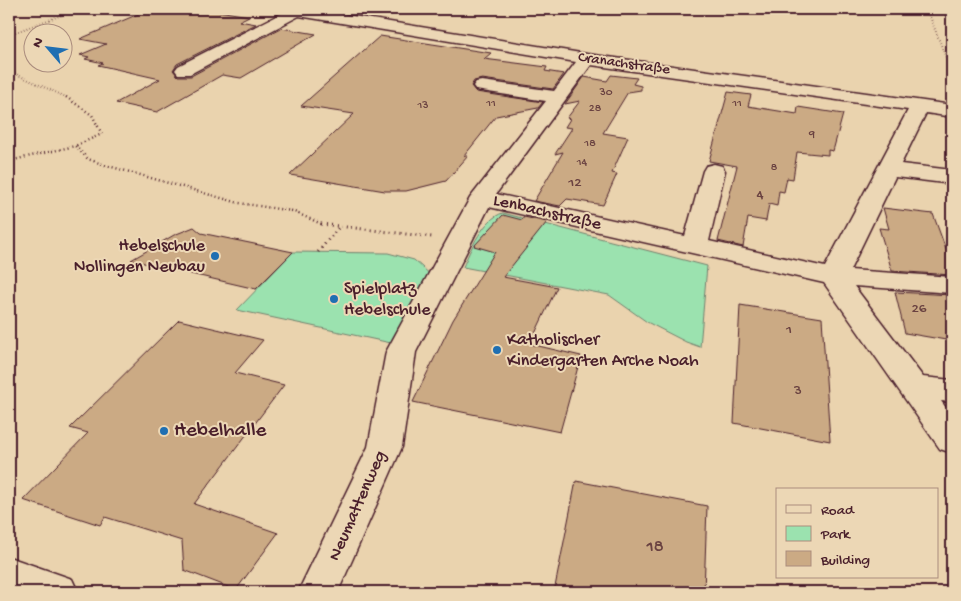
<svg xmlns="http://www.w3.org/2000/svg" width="961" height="601" font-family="'Gochi Hand',sans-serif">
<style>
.green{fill:#9be2af;stroke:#72806d}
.building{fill:#cbaa84;stroke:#4a1f2b}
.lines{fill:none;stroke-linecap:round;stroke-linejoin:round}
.minor-casing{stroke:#4a1f2b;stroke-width:3}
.path-far2{stroke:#4a1f2b;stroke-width:2;stroke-dasharray:0.5 2.5;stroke-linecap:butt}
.path-far1{stroke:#4a1f2b;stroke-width:2.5;stroke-dasharray:1 3;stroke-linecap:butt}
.path{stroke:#4a1f2b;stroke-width:3;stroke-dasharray:1 4;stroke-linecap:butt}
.minor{fill:#ecd7b5;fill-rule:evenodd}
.poi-dot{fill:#1f6fb2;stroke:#ecd7b5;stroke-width:2}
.labels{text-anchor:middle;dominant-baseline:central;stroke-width:4;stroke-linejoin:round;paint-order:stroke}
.far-number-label{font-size:12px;fill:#6a4241}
.far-street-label{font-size:15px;fill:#4a1f2b;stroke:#ecd7b5}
.number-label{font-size:15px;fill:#6a4241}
.street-label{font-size:18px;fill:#4a1f2b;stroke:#ecd7b5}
.poi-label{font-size:18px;fill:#4a1f2b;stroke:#ecd7b5;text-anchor:start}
.near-number-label{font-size:18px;fill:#6a4241}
.near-poi-label{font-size:21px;fill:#4a1f2b;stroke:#ecd7b5;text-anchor:start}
</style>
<rect width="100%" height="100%" fill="#ead3ae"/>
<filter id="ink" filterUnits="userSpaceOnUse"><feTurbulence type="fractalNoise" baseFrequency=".02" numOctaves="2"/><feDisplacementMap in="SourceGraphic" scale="10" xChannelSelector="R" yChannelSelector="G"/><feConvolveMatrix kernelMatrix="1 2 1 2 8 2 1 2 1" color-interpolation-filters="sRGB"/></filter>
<g filter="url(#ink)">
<path class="green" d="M503,213L707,266L700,347L686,342L647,322L609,295L463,267C470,250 484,218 503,213Z
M293,252L388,253L414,260L432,276L405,346L237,310Z"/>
<path class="building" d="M150,9H206L249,16L239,21L256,24L177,64L173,70L178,76H191L281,28L316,34L241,78L222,75L157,112L116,103L160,79L98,65L103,63L85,59L89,57L80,55L106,44L80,39Z
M380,36L491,53L484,59L547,67L545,71L564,74L553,89L482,79L474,81L471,86L476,92L543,102L538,108L496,116L464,156H468L446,181L406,191H385L290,175L354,114L301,106Z
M611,75L637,78L633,84L641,86V90L628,92L603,133L628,137L612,173L617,174L603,205L567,199L560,206L534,201L563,152L555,154L572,128L565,127L570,119L567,118L580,101L565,104L584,77L607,81Z
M728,92L751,95L748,106L797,114L798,107L843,114L833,151L828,150V155L797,152L793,179L787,178L784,192L779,191L777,206L769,204L766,221L748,218L743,247L718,241L737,166L709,161Z
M883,208L933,214L952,266V275L892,271L879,228L889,229Z
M503,215L522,220L524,217L547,222L503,277L557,287L530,344L581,356L560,432L413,402L453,320L495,252L474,246Z
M194,227L201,233L293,252L256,289L131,260L174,235Z
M895,292L952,295V341L905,333Z
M740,305L822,318L830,441L734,423Z
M179,320L263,340L235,373L284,385L194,504L278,533L236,590L184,570L182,541L105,517L100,525L23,500L88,433L70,428Z
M576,481L707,506L704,592H554Z"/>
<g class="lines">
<g class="minor-casing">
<path id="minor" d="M277,9H310L587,54L952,105V117L926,113L901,164L952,170V184L895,177L850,270L952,277V293L854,286L923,377L952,380V402L941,401L952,416V453L940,449L824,283L489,207L416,352L402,447L338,592H298L368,447L386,352L470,198L546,101L482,91L476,90L473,86L476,82L482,81L554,91L576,62L299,16L190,74H178L175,70L178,66L282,13ZM591,65L908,110L825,267L709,241L725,171L722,166L714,164L706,166L703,171L685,236L496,194Z
M9,557L72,579L78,592H9Z"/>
</g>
<path class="path-far2" d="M99,9H107
M911,9L928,11
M927,9L952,73
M9,38L13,33L78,9
M9,71L68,98"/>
<path class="path-far1" d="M66,97L92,115L102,134L75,146
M9,161L75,146L88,159L105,165L239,203L292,211L324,225"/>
<path class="path" d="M321,224L432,237
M318,252L339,227"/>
<use href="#minor" class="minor"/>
</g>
</g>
<g class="poi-dot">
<circle cx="215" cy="256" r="5"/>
<circle cx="334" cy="299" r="5"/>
<circle cx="497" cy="350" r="5"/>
<circle cx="164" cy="431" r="5"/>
</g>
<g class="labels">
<g class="far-number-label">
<text x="606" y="93">30</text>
<text x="491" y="104">11</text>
<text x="737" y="104">11</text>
<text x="423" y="106">13</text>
<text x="595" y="109">28</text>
<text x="812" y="135">9</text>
<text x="590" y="144">18</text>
<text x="582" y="163">14</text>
<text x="774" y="168">8</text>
</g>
<g class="far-street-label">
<text transform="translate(624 64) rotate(8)">Cranachstraße</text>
</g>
<g class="number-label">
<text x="575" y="183">12</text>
<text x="760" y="195">4</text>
<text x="919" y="309">26</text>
<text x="789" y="330">1</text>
<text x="798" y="391">3</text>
</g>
<g class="street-label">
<text transform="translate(547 213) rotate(13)">Lenbachstraße</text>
<text transform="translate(358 506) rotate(-66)">Neumattenweg</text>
</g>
<g class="poi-label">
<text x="205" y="246" text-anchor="end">Hebelschule<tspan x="205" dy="21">Nollingen Neubau</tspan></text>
<text x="344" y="289">Spielplatz<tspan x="344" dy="21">Hebelschule</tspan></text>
<text x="507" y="340">Katholischer<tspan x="507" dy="21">Kindergarten Arche Noah</tspan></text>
</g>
<g class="near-number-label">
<text x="655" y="547">18</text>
</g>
<g class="near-poi-label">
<text x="174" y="431">Hebelhalle</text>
</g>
</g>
<rect width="961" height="601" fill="none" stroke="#ecd7b5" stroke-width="30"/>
<rect x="15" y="15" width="931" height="571" fill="none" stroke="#4a1f2b" stroke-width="2" filter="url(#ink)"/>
<rect x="776" y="488" width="162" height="90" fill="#ecd7b5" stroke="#ab8d7e"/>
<rect x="786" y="505" width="25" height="8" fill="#ecd7b5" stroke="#ab8d7e"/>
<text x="821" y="514" font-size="15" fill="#4a1f2b">Road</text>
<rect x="786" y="526" width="25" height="15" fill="#9be2af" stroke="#ab8d7e"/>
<text x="821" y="538" font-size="15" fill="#4a1f2b">Park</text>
<rect x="786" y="551" width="25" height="15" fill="#cbaa84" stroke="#ab8d7e"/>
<text x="821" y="564" font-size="15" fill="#4a1f2b">Building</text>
<g transform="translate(48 48) rotate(298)"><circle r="24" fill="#ecd7b5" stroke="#ab8d7e"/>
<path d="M0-4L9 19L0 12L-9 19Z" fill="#1f6fb2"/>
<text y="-8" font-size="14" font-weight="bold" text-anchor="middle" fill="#4a1f2b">N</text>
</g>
</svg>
